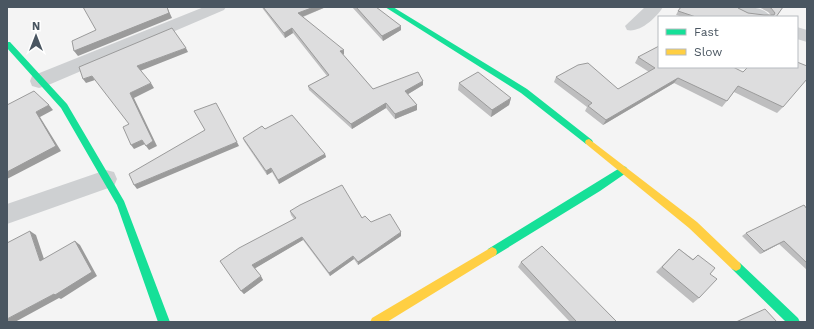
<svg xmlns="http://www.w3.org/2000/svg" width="814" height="329" font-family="'Work Sans',sans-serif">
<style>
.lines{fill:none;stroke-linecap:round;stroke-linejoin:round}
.street{fill:#ced0d2;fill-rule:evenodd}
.fast{fill:#16e098;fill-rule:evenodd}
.slow{fill:#ffcf43;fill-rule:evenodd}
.wall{fill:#bebebf}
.shaded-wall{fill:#9b9b9b}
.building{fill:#ddddde;stroke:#9b9b9b}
</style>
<rect width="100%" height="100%" fill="#f4f4f4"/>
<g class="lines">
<path class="street" d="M204,7H226L224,10L46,86L39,88L32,86L30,81L32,76Z
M645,7H663C656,18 640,33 627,30L625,26Z
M733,7C746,7 763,5 771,17C759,17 741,19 733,7Z
M797,27L807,30V42L797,39Z
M106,170L114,172L117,179L114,186L7,224V204Z"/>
<path class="fast" d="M385,7H393L527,89L592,140L593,142L592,144H586L521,93Z
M7,42H10L67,104L124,201L170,322H158L117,205L61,108L7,48Z
M623,166L626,167L628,170L626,173L600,191L496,255L492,257L488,255L487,252L488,249Z
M736,261L740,263L798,318L800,322H786L732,269L731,266L732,263Z"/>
<path class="slow" d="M589,139L697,222L740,263L741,266L740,269L736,271L732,269L689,228L586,144L585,142L586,140Z
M492,247L496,249L497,252L496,255L387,322H370L372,318Z"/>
</g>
<path class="wall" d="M262,7H326L303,17L344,54L343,55L373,89L423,85L408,94L417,105V110L395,119L386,108L352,129L309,90L308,86L327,76L293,33L285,38L263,9Z
M352,7H376L401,30L383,41Z
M757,7H783L776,17H683L676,15L678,11L738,8L748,13L764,15H771L768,12L759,7Z
M638,57L733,67L783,107L777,113L734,92L722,107L674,83L603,125L585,111L587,107L554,82L556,77L618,89L649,72L635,63Z
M459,83L511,98L509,105L491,117L458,90Z
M265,129L325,154L326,157L279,184L272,172L267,175L244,141L243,138Z
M807,209V270L779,244L760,254L742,236L746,233Z
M290,211L362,218L371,222L401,236L358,265L354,259L330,276L303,240L255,268L263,280L244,294L220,261L294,219L291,215Z
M679,249L693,259L698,255L710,274L699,298L693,303L656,272Z
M521,262L615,322H570L518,267Z"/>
<path class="shaded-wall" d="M167,7L172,18L78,56L74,51Z
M314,7H326L299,18L298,13Z
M401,26V30L383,41L382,36Z
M292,28L293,33L285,38L284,33Z
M186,48L188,52L140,71L137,66Z
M344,50V54L341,56L340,51Z
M92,76L95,80L86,83L83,79Z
M678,78L674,83L603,125L606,120Z
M423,81V85L405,96V91Z
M151,83L154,88L134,98L157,146L149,150L146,146L130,93Z
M511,98L509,105L491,117L492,110Z
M386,103V108L352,129L351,124Z
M49,105L53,110L40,117L61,151L7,179V172L36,112Z
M417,105V110L395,119V114Z
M142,140L145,144L134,149L131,145Z
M237,142L239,146L137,189L134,185Z
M325,154L326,157L279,184L278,180Z
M271,168L272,172L267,175L266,171Z
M30,231L36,235L46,265L40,261Z
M401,232V236L358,265V262Z
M302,237L303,240L254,269L252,265Z
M75,241L80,245L97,276L61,299L59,298L15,322H7V319L54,294Z
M784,241L779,244L760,254L764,251Z
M353,256L354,259L330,276L329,273Z
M261,276L263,280L244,294L241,291Z"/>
<path class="building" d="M83,7H167L169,13L74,51L72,41L96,30Z
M263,7H314L298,13L344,50L340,51L373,89L418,72L423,81L405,91L417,105L395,114L386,103L351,124L308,86L329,75L292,28L284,33Z
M356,7H376L401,26L382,36Z
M681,7H737L738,8L748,13L764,15H774L775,13L771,8L769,7H783L776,17H696L678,11Z
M172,28L186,48L137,66L151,83L130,93L153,141L146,146L142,140L131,145L123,127L129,124L92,76L83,79L79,67Z
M659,46V67H733L743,72L748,67H797V62L807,66V79L783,107L738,86L727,101L678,78L606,120L588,106L592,103L556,77L578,65L588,63L618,89L655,68L638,57Z
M478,72L511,98L492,110L459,83Z
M34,91L49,105L36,112L56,146L7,172V105Z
M216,103L237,142L134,185L129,174L205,130L194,111Z
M292,115L325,154L278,180L271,168L266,171L243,138L262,126L265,129Z
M342,185L362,218L365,216L371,222L390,214L401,232L358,262L353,256L329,273L302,237L252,265L261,276L241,291L220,261L239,248L296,218L290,211L300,205Z
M804,205L807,209V263L784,241L764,251L746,233Z
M30,231L40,261L75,241L92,272L55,295L54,294L7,319V243Z
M542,246L616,321L615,322H573L576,321L521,262Z
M679,249L693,260L698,255L715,268L710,274L717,279L699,298L662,267Z
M765,309L777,322H736Z"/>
<rect width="814" height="329" fill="none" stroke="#4a5661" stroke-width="16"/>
<rect x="658" y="16" width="140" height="52" fill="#ffffff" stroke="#b7bbc0"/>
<rect x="666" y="29" width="20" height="6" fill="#16e098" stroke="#b7bbc0"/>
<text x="694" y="36" font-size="12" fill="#4a5661">Fast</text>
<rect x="666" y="49" width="20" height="6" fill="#ffcf43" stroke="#b7bbc0"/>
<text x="694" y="56" font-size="12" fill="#4a5661">Slow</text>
<g transform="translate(36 36)" stroke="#ffffff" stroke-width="3" paint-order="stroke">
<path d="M0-3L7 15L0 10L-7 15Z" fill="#4a5661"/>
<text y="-6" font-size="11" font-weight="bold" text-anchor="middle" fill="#4a5661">N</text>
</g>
</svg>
